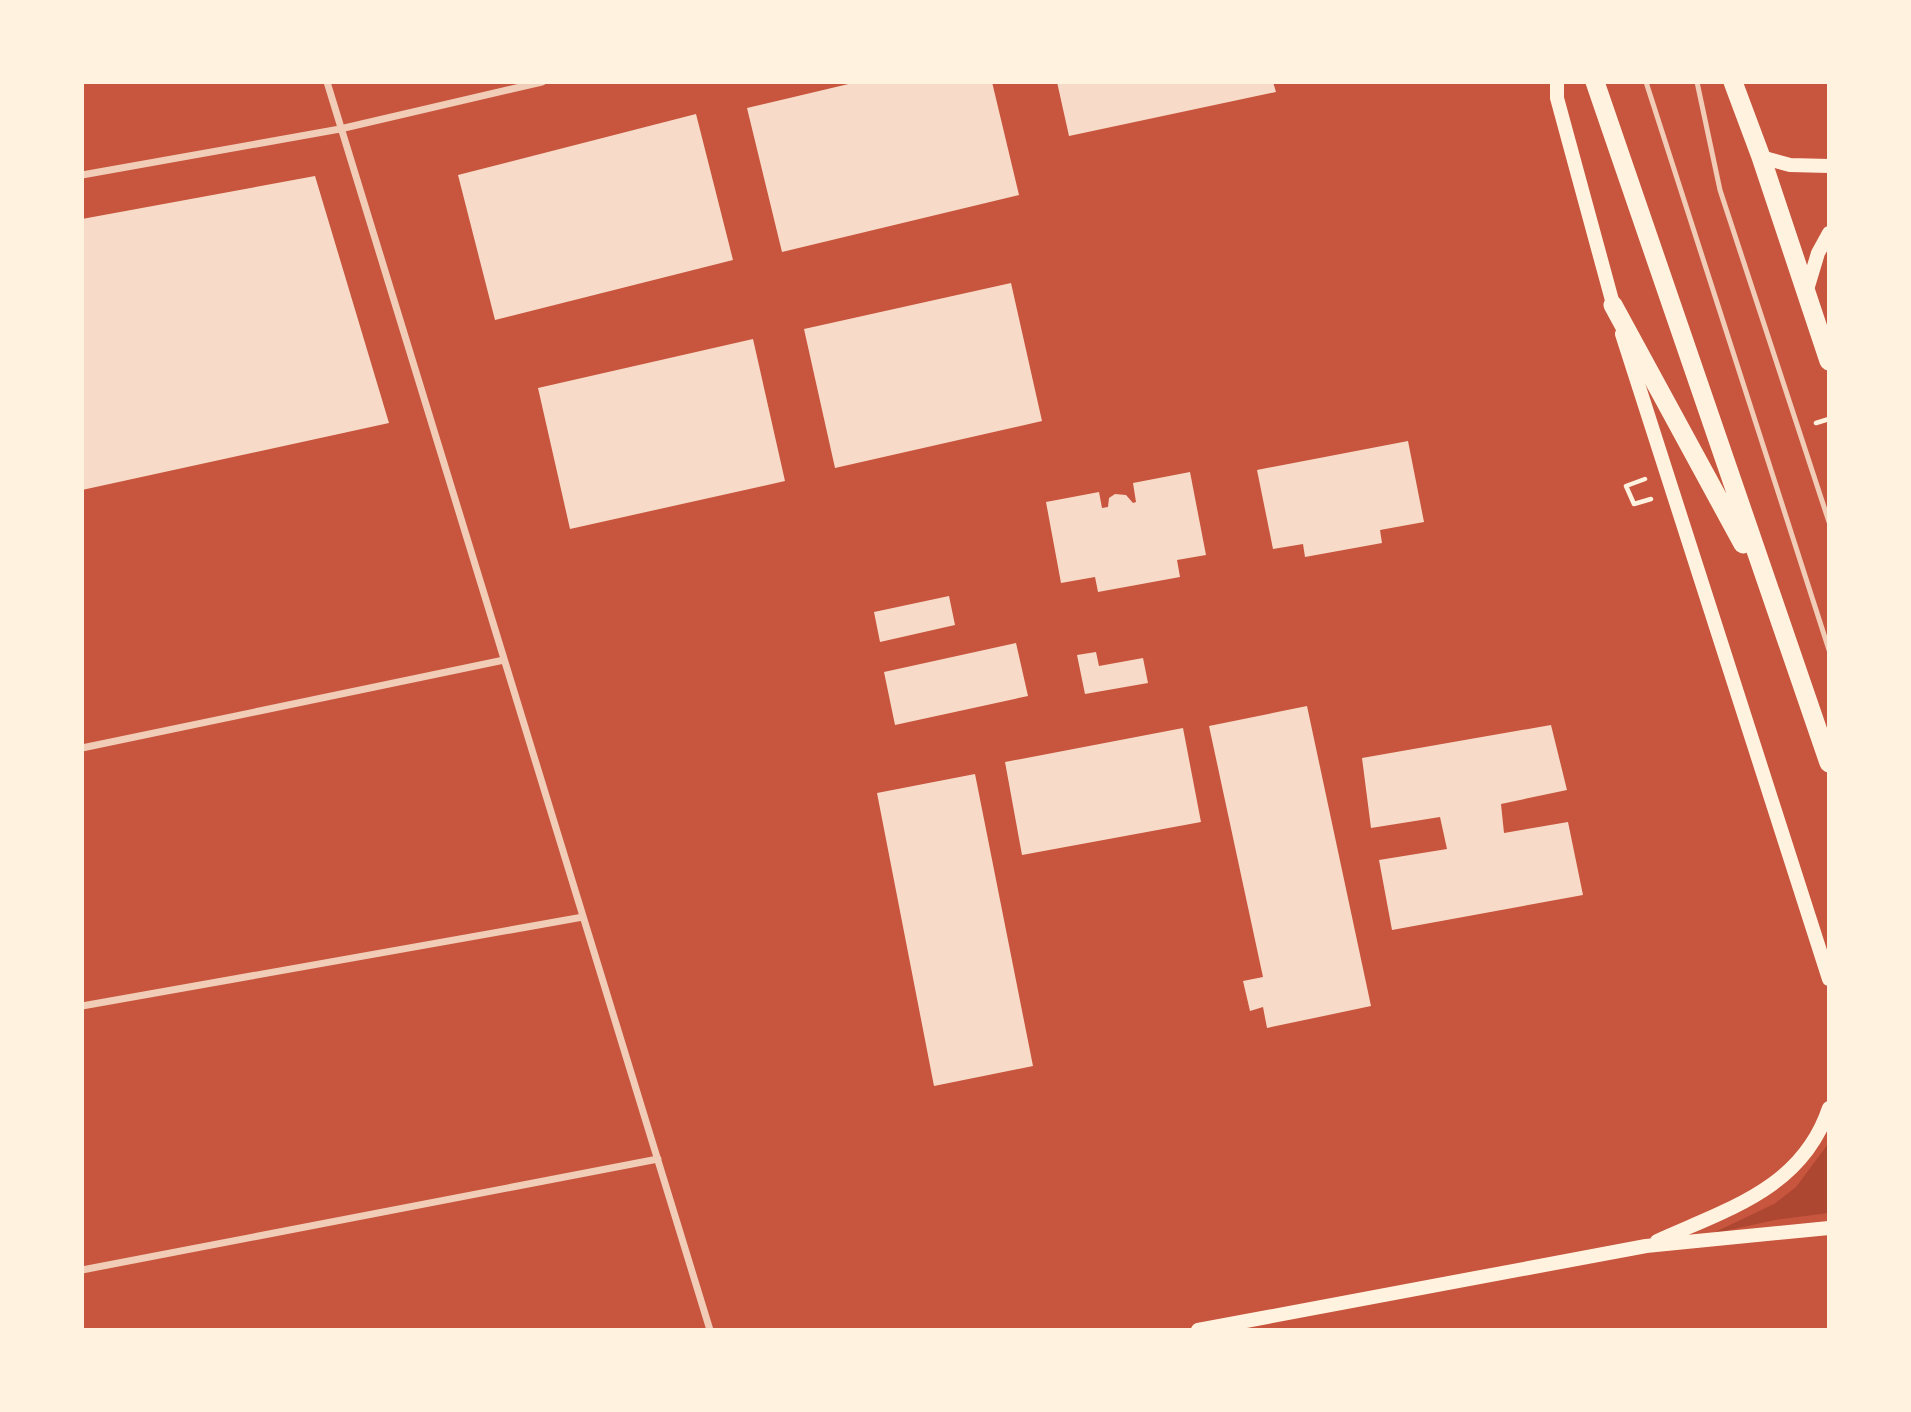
<svg xmlns="http://www.w3.org/2000/svg" width="1911" height="1412" font-family="Commissioner,sans-serif">
<style>
.green{fill:#ae4732}
.building{fill:#f7dbc8}
.lines{fill:none;stroke-linecap:round;stroke-linejoin:round}
.path{stroke:#fff3e0;stroke-width:4.5}
.service{stroke:#f1ccb7;stroke-width:5}
.minor{stroke:#f1ccb7;stroke-width:7}
.secondary{stroke:#fff3e0;stroke-width:14}
.trunk{stroke:#fff3e0;stroke-width:19}
</style>
<rect width="100%" height="100%" fill="#c8553d"/>
<path class="green" d="M1828,1144L1829,1213L1775,1220L1711,1234L1774,1204L1796,1187Z"/>
<path class="building" d="M857,82H992L1019,195L782,252L747,108Z
M1057,82H1273L1276,92L1069,136Z
M696,114L733,260L495,320L458,175Z
M315,176L389,423L82,490V219Z
M1011,283L1042,421L835,468L804,329Z
M753,339L785,481L570,529L538,388Z
M1408,441L1424,522L1380,530L1382,543L1305,557L1303,544L1273,549L1257,470Z
M1190,472L1206,555L1177,560L1180,577L1098,592L1095,577L1061,583L1046,502L1099,492L1102,508L1108,507L1109,498L1115,494L1126,495L1133,503L1136,502L1133,483Z
M949,596L955,625L880,642L874,612Z
M1016,643L1028,696L895,725L884,672Z
M1096,652L1099,666L1143,658L1148,683L1085,694L1077,655Z
M1307,706L1371,1006L1267,1028L1263,1007L1250,1011L1243,981L1263,977L1209,726Z
M1551,725L1567,790L1501,804L1504,833L1568,822L1583,895L1392,930L1379,860L1447,849L1440,817L1371,828L1362,758Z
M1183,728L1201,822L1022,855L1005,762Z
M975,774L1033,1066L934,1086L877,793Z"/>
<g class="lines">
<path class="path" d="M1816,423L1829,419
M1645,479L1626,486L1634,504L1651,499"/>
<path class="service" d="M1646,82L1829,650
M1697,82L1720,190L1829,522"/>
<path class="minor" d="M327,82L710,1330
M82,175L340,129L542,82
M82,748L504,660
M82,1006L583,917
M82,1270L658,1159"/>
<path class="secondary" d="M1557,82V98L1616,315
M1761,157L1790,165L1829,166
M1806,293L1818,253L1829,233
M1622,334L1829,979
M1657,1241C1727,1209 1802,1189 1829,1108
M1198,1330L1646,1246L1829,1228"/>
<path class="trunk" d="M1595,82L1829,763
M1733,82L1761,157L1829,361
M1613,305L1743,544"/>
</g>
<rect width="1911" height="1412" fill="none" stroke="#fff3e0" stroke-width="168"/>
</svg>
